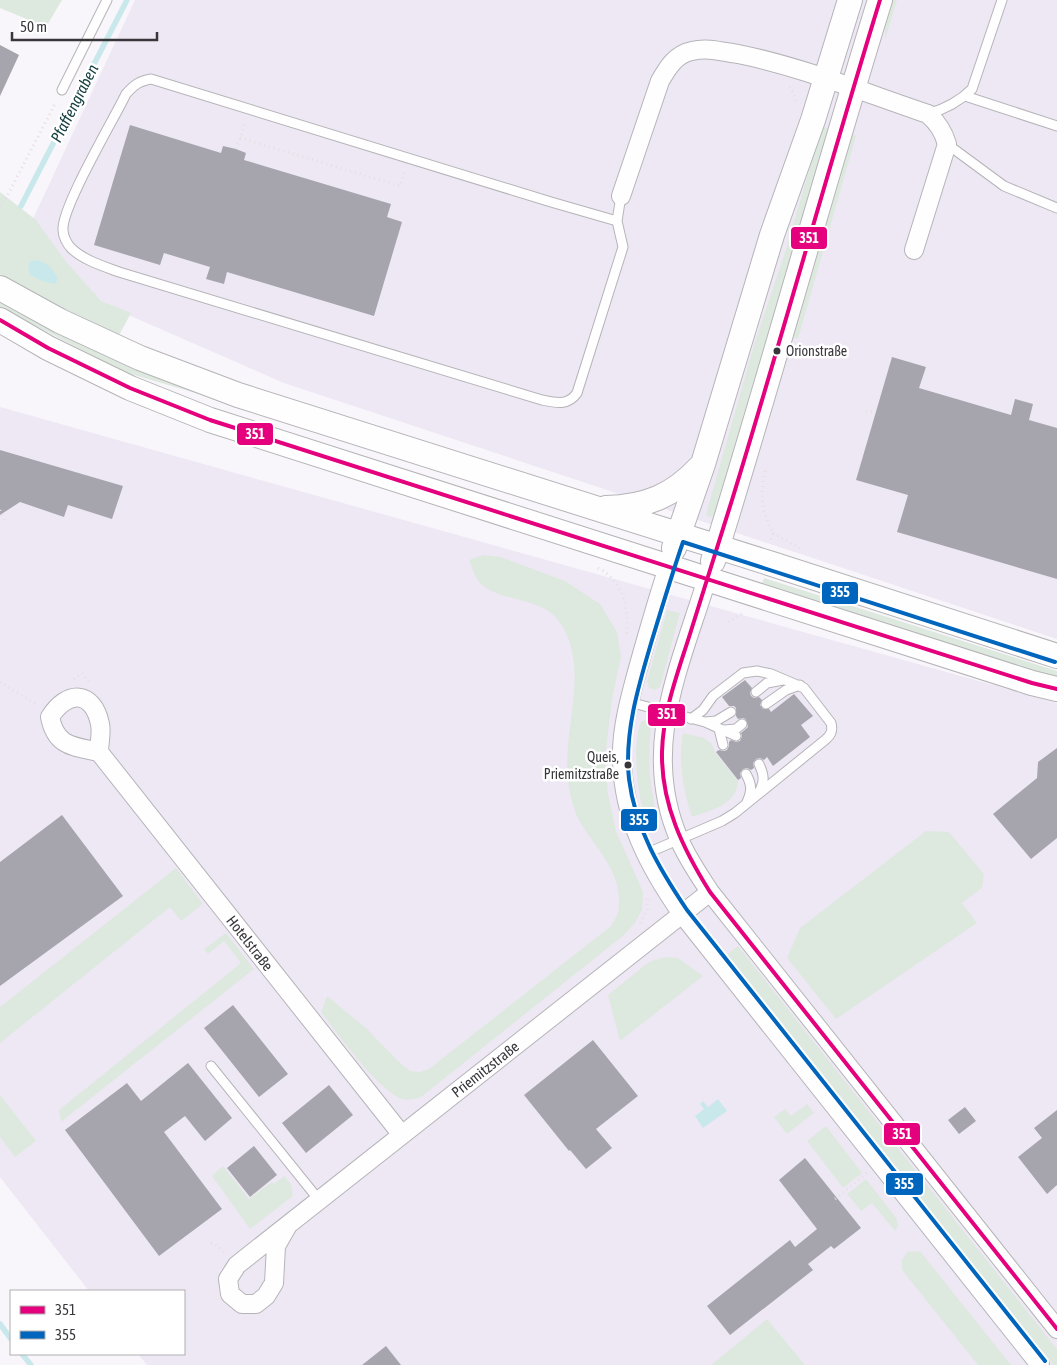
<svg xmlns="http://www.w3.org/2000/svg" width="1057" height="1365" font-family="'Asap Condensed',sans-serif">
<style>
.built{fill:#eee8f5}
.green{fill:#dde9de}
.water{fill:#c9e8eb}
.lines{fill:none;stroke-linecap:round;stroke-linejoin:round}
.stream{stroke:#c9e8eb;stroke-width:5.5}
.building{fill:#a6a5ad}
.lane-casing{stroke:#b6b4b8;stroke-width:11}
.street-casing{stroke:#b6b4b8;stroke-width:20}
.secondary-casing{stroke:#b6b4b8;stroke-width:26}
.path{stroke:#e1e0e2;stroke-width:3;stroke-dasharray:1 4;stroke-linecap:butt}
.lane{stroke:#fefefe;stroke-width:9}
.street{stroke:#fefefe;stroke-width:18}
.secondary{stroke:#fefefe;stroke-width:24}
.bus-1-casing{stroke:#fff;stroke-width:8}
.bus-2-casing{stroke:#fff;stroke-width:8}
.bus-1{stroke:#e5007d;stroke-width:4}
.bus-2{stroke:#0065bd;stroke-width:4}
.bus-dot{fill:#38363b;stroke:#fff;stroke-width:2}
.labels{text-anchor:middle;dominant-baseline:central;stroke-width:5;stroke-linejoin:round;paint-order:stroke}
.bus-label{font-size:14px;fill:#38363b;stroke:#fff;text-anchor:start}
.street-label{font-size:15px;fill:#38363b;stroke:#fff}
.water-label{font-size:16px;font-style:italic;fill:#143e41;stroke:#fff}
.line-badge{stroke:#fff;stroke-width:2}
.badge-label{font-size:14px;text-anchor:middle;font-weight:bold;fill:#fff}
</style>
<rect width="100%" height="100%" fill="#f8f5fb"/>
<path class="built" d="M135,0H1057V639L284,383L12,264Z
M0,407L1057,703V1365H147L138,1354H184V1291H89L0,1177Z"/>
<path class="green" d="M0,0H62L46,27L0,8Z
M891,0H897L885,40V26Z
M822,126L830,129L720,504L712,517L707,516L706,514L754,345L786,249Z
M850,134L856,136L798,339L792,337Z
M0,192L36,220L64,259L101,301L131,313L119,335L18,286L0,274Z
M0,301L216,399L124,372L0,307Z
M483,555L501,557L565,581L600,604L617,632L621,657L612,699L605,758L608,794L616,831L643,892L642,910L635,923L624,935L421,1097C415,1099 408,1101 402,1099C377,1090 338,1034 321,1012L327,996L366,1028L398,1061L410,1071L420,1072L429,1069L611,926C613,922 617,917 618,912C619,909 619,904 619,901C619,868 594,847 579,820C574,811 571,798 569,788C559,733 592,674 561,624C543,596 499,602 481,584C475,578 472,568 469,560Z
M764,578L1057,671V680L761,586Z
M667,610L680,613L660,687L655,690L649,688L647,681Z
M646,720L651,723C650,743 648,763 651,783C652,796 657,809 655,822L649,824C637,808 631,737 642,721Z
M683,733L704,738L712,744L715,752L738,781C737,805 711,810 692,817C683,790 678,762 683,733Z
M926,831L949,832L984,874L982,888L962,903L977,923L836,1019L787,958L800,928Z
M176,868L203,904L181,921L170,907L0,1043V1007Z
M226,933L254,969L61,1122L59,1110L241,963L224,941L208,954L204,949Z
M738,946L1057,1349V1365H1053L727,954Z
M665,957L678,958L703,976L620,1041L608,995L649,962Z
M0,1095L36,1141L15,1157L0,1137Z
M807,1104L814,1113L787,1134L774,1117L785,1109L791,1116Z
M826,1126L862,1173L843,1188L807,1141Z
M223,1166L249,1199L272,1182L274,1184L284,1176L291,1184L293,1196L250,1229L212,1176Z
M866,1179L897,1219L898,1227L895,1231L872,1203L861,1211L847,1194Z
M920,1251L1011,1365H978L902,1270V1260L907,1252Z
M767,1319L805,1365H711Z"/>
<path class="water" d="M35,260C48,262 52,268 58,279L55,284L42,281L30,275L28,266L31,261Z
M718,1099L727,1111L703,1128L695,1116L704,1109L700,1104L703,1101L708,1107Z"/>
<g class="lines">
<path class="stream" d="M21,206L127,0
M0,1324L11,1339
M22,1354L31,1365"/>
</g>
<path class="building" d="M0,45L19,55L0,96Z
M130,125L221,153L223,146L236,149L246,153L244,160L391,204L387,217L402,222L374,316L227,272L224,284L206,279L210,267L164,253L160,265L94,245Z
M892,357L926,367L919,388L1011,415L1015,399L1033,404L1029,420L1057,428V579L897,532L908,495L856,480Z
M0,450L123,486L112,519L68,505L64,517L20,502L0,515Z
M745,680L752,688L750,693L751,696L754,698L759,697L762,700L760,705L763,709H769L771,712L794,694L813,716L801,725L810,737L773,766L767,757L764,760L760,758L756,759L753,763L754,768L751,770L747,768L743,769L740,773L741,778L738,780L716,752L719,750L724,751L727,750L729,746V742L731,740L736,742L740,741L742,736L741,733L748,727L746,720L744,718L738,719L736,716V708L734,706H729L722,697Z
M1057,748V838L1031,859L993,814L1037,778L1038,762Z
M62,815L123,896L0,986V862Z
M233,1005L288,1074L259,1097L204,1028Z
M593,1040L638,1096L596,1129L612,1148L586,1169L570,1150L569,1151L524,1095Z
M188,1063L232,1118L205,1141L185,1116L164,1132L222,1209L159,1256L65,1130L127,1083L141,1101Z
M329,1085L353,1115L306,1153L282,1123Z
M965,1107L976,1121L959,1134L948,1120Z
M1057,1110V1185L1047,1194L1018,1157L1042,1138L1034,1128Z
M254,1146L277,1175L250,1197L227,1168Z
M805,1158L861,1228L834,1249L831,1246L808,1264L813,1270L730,1335L707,1306L790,1240L795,1247L817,1229L779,1180Z
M386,1346L401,1365H362Z"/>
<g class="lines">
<g class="lane-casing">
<path id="lane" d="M62,90L107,0
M965,96L1057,126
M928,114C945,109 959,102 972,89L1002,0
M947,144L1004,186L1057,208
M617,221L623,247L577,393C568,406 556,403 542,400L119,272C103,266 83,260 71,248C67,244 63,236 63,230C61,208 114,119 126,94C134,85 139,81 151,79L551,202L617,221L621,196
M756,692L767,683L783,680
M629,702L705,722L736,736
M766,704L786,690L800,685
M705,722L716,721L731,712
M719,729L723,745
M724,730L736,729L742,724
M746,774C752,785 752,791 747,802
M759,792C765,781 764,775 759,764
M645,854L722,821L735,813L825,740C831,735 833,731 831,723L804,688L771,674L757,671L743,673L713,696L703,710L691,719
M211,1066L319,1200"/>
</g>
<g class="street-casing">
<path id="street" d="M621,196L660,81C668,67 676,54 692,51C708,47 723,52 738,54C803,67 865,93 928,114C938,123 943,131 947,144L914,250
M668,567C658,598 649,629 640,661C632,690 621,727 622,757C622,816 649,867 682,914L1040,1365
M707,579C680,667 640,748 679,839C687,858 699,875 710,892L1057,1329
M99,752C73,746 56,747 50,717C67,690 93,690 100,724C102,733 99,743 99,752L402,1135
M288,1225L276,1246L274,1283L266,1296L256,1304H242L230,1294L228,1279L237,1265L710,892"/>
</g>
<g class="secondary-casing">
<path id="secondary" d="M0,288L60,321L140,358L238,395L772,564L1057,656
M0,320L48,348L130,388L210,420L1032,683L1057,689
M606,508C646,507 673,496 700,467
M674,548L703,464L772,235L813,120L850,0
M713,561C771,375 822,187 880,0"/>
</g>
<path class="path" d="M789,87L792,90L796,101
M240,138L400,186L405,170
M236,149L246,122
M0,207L2,206L56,102
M866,411L875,413
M765,471C760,496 761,510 773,533L770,542
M0,510L5,523
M773,533L803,550
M598,568C624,582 628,607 627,634
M728,622L742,614
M74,679L82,673L89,682
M0,682L37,705
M640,923L647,910L648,896
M835,1199L867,1173
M211,1243L215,1244L225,1253"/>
<use href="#lane" class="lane"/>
<use href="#street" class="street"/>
<use href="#secondary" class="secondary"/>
<g class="bus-1-casing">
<path id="bus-1" d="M880,0C829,166 783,334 732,500C718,544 704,589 690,634C678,672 663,711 662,752C661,804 683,849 710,892L1057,1329
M0,320L48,348L130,388L210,420L1032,683L1057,689"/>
</g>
<g class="bus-2-casing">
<path id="bus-2" d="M1045,1361L687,910C660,870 635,828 629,779C624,732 639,684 652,640C662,607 672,574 683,542L1055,662"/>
</g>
<use href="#bus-1" class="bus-1"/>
<use href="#bus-2" class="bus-2"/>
</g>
<g class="bus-dot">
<circle cx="777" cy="351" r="4.5"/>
<circle cx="628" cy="765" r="4.5"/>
</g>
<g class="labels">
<g class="bus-label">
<text x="786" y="351">Orionstraße</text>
<text x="619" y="757" text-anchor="end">Queis,<tspan x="619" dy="17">Priemitzstraße</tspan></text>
</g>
<g class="street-label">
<text transform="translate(250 943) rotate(52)">Hotelstraße</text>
<text transform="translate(485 1069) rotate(-38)">Priemitzstraße</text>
</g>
<g class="water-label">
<text transform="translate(74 103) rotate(-63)">Pfaffengraben</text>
</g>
</g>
<g class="line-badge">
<rect x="790" y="226" width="38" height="24" rx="5" fill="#e5007d"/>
<rect x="236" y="422" width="38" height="24" rx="5" fill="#e5007d"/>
<rect x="821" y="581" width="38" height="24" rx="5" fill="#0065bd"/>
<rect x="647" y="703" width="39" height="24" rx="5" fill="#e5007d"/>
<rect x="620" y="808" width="38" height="24" rx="5" fill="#0065bd"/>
<rect x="883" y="1122" width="38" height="24" rx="5" fill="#e5007d"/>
<rect x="885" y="1172" width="39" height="24" rx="5" fill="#0065bd"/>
</g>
<g class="badge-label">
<text x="809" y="243">351</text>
<text x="255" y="439">351</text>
<text x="840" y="597">355</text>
<text x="667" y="719">351</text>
<text x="639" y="825">355</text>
<text x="902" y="1139">351</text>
<text x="904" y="1189">355</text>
</g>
<rect x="10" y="1290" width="175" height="65" fill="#ffffff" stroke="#afafb1"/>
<rect x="20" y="1306" width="25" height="8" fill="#e5007d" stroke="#afafb1"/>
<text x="55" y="1315" font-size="15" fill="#38363b">351</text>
<rect x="20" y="1331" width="25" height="8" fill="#0065bd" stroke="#afafb1"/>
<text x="55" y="1340" font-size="15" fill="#38363b">355</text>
<path d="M12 32v8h145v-8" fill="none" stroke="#38363b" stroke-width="2.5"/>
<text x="20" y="32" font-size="15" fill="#38363b" stroke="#ffffff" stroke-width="4" paint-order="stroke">50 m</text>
</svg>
